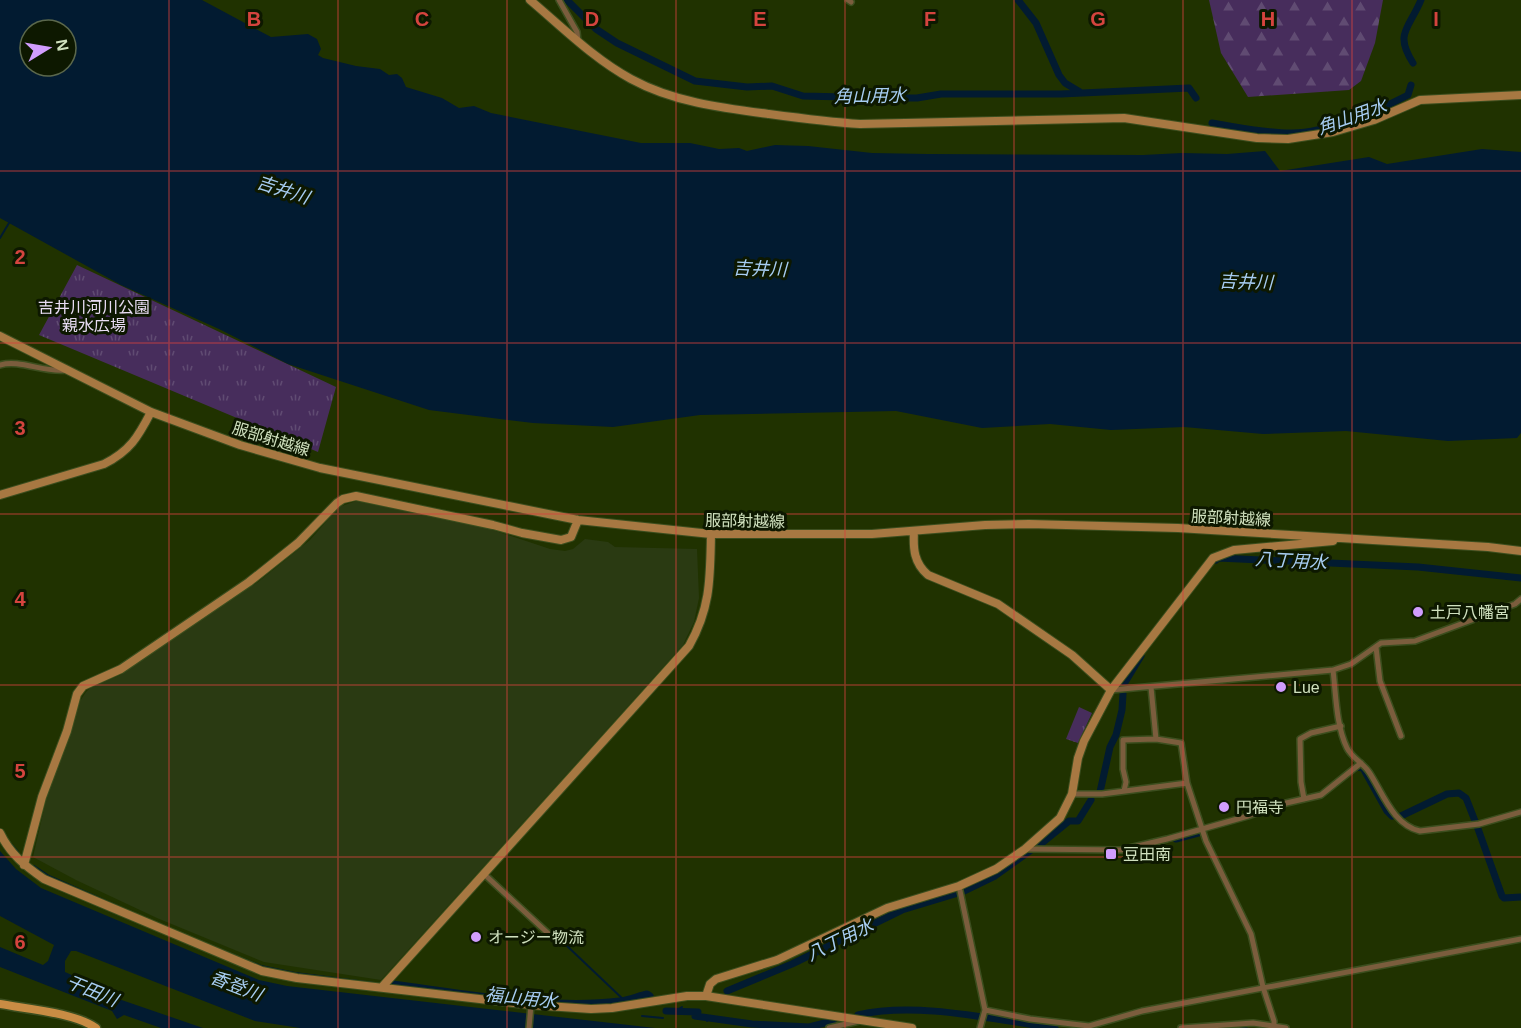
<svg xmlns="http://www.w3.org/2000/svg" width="1521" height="1028" font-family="Helvetica,'Noto Sans JP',sans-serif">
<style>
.built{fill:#2a3a12}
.forest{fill:url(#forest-firs)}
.park{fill:url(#park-tufts)}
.water{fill:#021b31;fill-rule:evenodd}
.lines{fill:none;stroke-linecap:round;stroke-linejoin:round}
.stream{stroke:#021b31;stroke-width:2}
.canal{stroke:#021b31;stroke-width:7}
.street-casing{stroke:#3c4e1e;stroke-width:8}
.secondary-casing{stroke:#3c4e1e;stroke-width:10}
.primary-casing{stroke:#3c4e1e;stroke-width:11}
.street{stroke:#7b5d3d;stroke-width:5}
.secondary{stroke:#a77842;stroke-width:8}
.primary{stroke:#c98c44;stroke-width:8}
.grid{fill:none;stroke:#d5443e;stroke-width:1.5;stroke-opacity:0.55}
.poi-dot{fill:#d19dfe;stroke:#0d1800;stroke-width:2}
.labels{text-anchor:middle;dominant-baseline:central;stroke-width:6;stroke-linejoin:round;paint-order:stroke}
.park-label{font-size:16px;fill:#e8dcf3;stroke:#0d1800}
.street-label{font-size:16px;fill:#d0e1be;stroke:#0d1800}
.poi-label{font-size:16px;fill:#d0e1be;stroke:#0d1800;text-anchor:start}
.water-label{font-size:18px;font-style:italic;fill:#a7cdf2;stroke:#0d1800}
.grid-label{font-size:20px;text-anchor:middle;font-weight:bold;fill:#d5443e;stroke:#0d1800;stroke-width:6;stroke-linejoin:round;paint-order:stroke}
</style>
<defs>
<pattern id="forest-firs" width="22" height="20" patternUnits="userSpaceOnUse" patternTransform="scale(1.5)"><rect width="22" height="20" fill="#472d5c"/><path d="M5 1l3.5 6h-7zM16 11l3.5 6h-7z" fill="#604b72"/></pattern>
<pattern id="park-tufts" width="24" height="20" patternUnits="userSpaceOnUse" patternTransform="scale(1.5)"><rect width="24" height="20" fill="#472d5c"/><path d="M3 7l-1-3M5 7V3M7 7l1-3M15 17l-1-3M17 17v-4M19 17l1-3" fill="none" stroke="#604b72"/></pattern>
</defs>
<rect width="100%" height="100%" fill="#203200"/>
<path class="built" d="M356,501L484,527L550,549L565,551L573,549L585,539L608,542L615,547L697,549L699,598L694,622L683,645L381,980L264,962L157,918L76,880L33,857L49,787L68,741L80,701L86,692L91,687L120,675L258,582L310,540L339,507Z"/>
<path class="forest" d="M1209,0H1383L1375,43L1361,81L1349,90L1248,97L1221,53Z"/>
<path class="park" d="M77,265L336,387L318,452L39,335Z
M1079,707L1092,713L1078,743L1066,739Z"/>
<path class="water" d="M0,0H202L271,37L308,34L317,39L321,49L318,55L323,58L356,66L380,69L389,75L397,74L402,78L406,87L442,98L459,108L474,106L491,113L641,143H690L719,149L739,148L747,151L775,145L808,146L872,153L927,154L1143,155L1182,153L1227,154L1265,151L1280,171L1369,157L1387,164L1482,149L1521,152V433L1517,438L1448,441L1346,431L1263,434L1184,427L1111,430L1050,424L982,428L896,411L700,415L613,427L533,423L429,410L288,364L219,329L121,285L0,218ZM30,30H66V66H30Z
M0,851L16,869L41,888L259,980L287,986L655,1028H300L255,1021L76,951H71L65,961V972L94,985L99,991L107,995L203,1028H161L124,1015L117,1019L112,1011L0,967V947L43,965L48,961L54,945L0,916Z"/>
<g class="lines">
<path class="stream" d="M0,238L9,223
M10,843L18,852
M34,866L49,876L131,912
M192,938L261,966L295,973L374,983
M566,945L626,1002
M677,1010L682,1007
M642,1016L663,1018
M707,1021L708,1017"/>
<path class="canal" d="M567,0L596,29L617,43L695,81L747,87L772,86L803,96L887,98H917L941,94H1061L1189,88L1196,98
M1018,0L1036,23L1059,75L1065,83L1080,92
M1413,63C1394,33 1409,29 1421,0
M1212,123C1237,127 1264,133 1290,133C1325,134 1377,111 1408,95L1411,85
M1216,560L1218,558L1418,567L1521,578
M1124,684L1141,656
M1354,769L1356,767L1363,768L1387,811L1392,816
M1100,792L1110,747L1116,735L1122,710L1123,694
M1401,816L1447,794L1459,793L1466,798L1475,821
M1477,826L1502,896L1504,898L1521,897
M1176,839L1202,832
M1037,847L1069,821H1078L1091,800
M964,891L995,876L1030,851
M392,984C464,993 549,1010 620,1001C629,1000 638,996 647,994L650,996
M727,991L792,964L902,910L955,894
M666,1011L698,1012
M858,1015C917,1001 995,1020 1055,1028
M695,1016L752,1024L809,1027L833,1021
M1240,1028H1244"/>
<g class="street-casing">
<path id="street" d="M559,0L577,32L578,41
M848,0L851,2
M0,365C20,359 44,373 66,370
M1376,647L1380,681L1401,736
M1333,670C1336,695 1336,725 1347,748C1352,758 1363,763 1369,772C1383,793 1393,825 1420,831L1479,824L1521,812
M1151,687L1156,739
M1111,690L1333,670L1351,664L1381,643L1415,641L1515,604L1521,599
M1124,791L1126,782L1123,769V740L1156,739L1181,743L1187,783
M1072,794H1102L1187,783L1206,841L1251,934L1263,987L1274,1021V1028
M1304,799L1301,782L1300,739L1311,733L1341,726
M1025,849L1121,850L1167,839L1248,816L1282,804L1321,795L1361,763
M484,874L552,937
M959,886L985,1010L980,1028
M985,1010L1030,1019L1089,1026L1142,1011L1521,939
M529,1028L531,1005
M829,1028L859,1021
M1181,1028L1253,1023L1286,1028"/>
</g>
<g class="secondary-casing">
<path id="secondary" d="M530,0C562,27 594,59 631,79C673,102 722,108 769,114C799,118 829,122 860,124L1124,118L1257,138L1288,139L1333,132L1374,120L1420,100L1521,95
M0,336L151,412L240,445L320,468L578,520L711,534H872L985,525L1029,524L1178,528L1488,547L1521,551
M0,495L104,464C130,451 138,437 151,412
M914,531C913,549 914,563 928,575L998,604L1072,655L1111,690
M0,833C10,854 25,866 44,879L262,971L297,978L531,1005L591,1009L612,1008L687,996H706L912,1028
M24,865L42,797L67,731L77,694L83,686L121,669L249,582L298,543L337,503L343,499L356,496L493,525L522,533L561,540L571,537L578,520
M382,987L689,646C711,607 710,578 711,534
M706,996L710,984L716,979L777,960L887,908L959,886L996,869L1025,849L1060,818L1072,794L1078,758L1084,741L1111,690L1213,558L1234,550L1333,541"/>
</g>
<g class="primary-casing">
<path id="primary" d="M0,1004C27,1009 75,1013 96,1028"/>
</g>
<use href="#street" class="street"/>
<use href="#secondary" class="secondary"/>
<use href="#primary" class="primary"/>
</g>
<path class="grid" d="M169,0V1028M338,0V1028M507,0V1028M676,0V1028M845,0V1028M1014,0V1028M1183,0V1028M1352,0V1028M0,171H1521M0,343H1521M0,514H1521M0,685H1521M0,857H1521"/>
<g class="poi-dot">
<circle cx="1418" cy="612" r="6"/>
<circle cx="1281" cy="687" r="6"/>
<circle cx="1224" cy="807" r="6"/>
<rect x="1105" y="848" width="12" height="12" rx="3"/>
<circle cx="476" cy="937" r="6"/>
</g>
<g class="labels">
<g class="park-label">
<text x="94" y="307">吉井川河川公園<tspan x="94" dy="18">親水広場</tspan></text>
</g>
<g class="street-label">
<text transform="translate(271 439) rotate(17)">服部射越線</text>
<text transform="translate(1231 518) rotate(3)">服部射越線</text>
<text transform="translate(745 521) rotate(1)">服部射越線</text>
</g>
<g class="poi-label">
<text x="1430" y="612">土戸八幡宮</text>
<text x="1293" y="687">Lue</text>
<text x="1236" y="807">円福寺</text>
<text x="1123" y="854">豆田南</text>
<text x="488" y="937">オージー物流</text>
</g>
<g class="water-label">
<text transform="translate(870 96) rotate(-1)">角山用水</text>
<text transform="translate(1352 117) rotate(-19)">角山用水</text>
<text transform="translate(283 190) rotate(18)">吉井川</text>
<text transform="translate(760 269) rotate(2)">吉井川</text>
<text transform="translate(1246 282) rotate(2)">吉井川</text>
<text transform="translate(1291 561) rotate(3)">八丁用水</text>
<text transform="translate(840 940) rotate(-26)">八丁用水</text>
<text transform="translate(236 986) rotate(21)">香登川</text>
<text transform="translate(92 991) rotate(22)">干田川</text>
<text transform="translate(521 998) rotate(6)">福山用水</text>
</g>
</g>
<g class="grid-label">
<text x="254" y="26">B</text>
<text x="422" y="26">C</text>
<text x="592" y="26">D</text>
<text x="760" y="26">E</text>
<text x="930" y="26">F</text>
<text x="1098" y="26">G</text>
<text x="1268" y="26">H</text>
<text x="1436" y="26">I</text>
<text x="20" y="264">2</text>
<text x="20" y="435">3</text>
<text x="20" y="606">4</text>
<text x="20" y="778">5</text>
<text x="20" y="949">6</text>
</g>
<g transform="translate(48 48) rotate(79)"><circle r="28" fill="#0d1800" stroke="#5b684c" stroke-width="1.5"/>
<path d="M0-4.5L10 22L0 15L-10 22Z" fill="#d19dfe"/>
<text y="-9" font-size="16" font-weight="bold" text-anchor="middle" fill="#d0e1be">N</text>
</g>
</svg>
